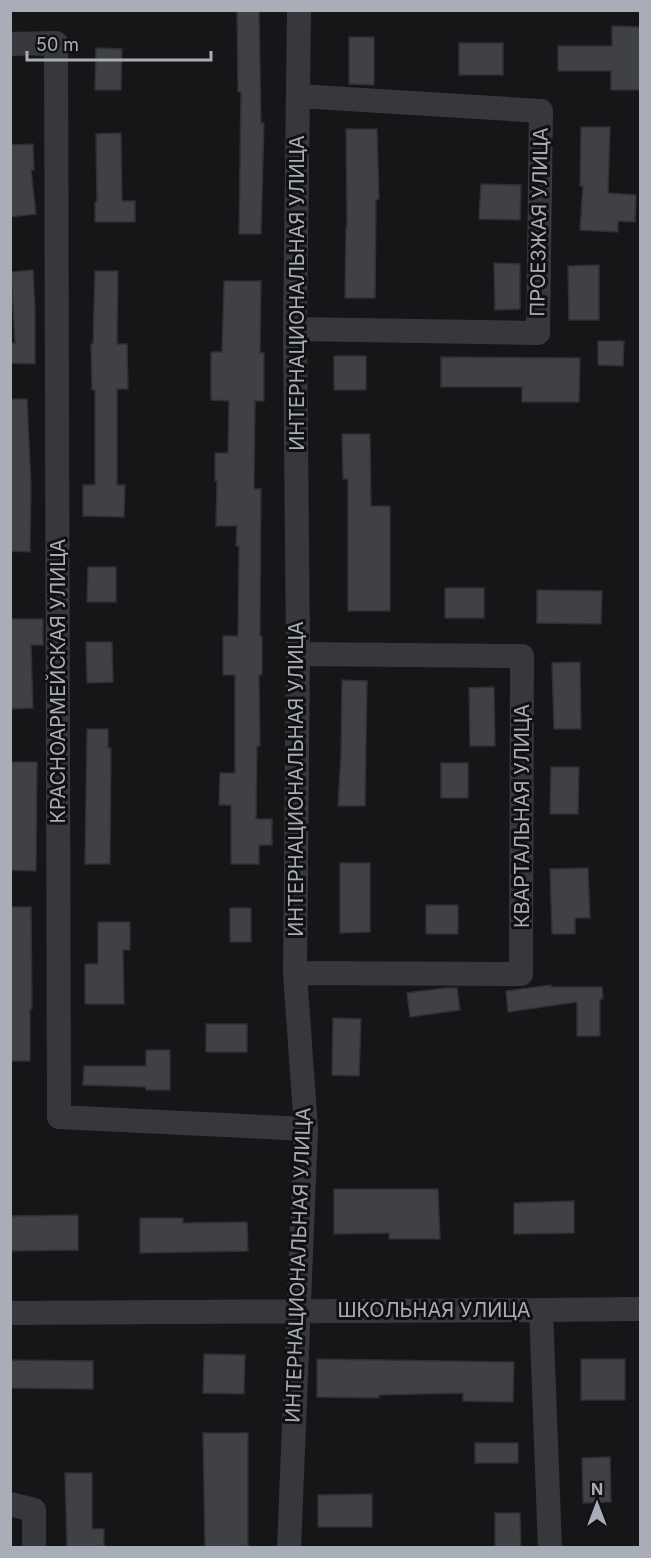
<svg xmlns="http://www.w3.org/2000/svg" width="651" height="1558" font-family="Inter,sans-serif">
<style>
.building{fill:#404145;stroke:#303034;stroke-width:1.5}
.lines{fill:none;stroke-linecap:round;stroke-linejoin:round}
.minor{stroke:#37383d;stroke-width:24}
.labels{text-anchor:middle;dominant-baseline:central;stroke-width:6;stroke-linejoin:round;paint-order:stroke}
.street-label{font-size:20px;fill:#a8adb8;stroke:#111113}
</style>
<rect width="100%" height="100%" fill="#161618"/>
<path class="building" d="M237,10H259L261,123H264L261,234H239L241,92H238Z
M612,26L640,27V90H611V71H558V46H612Z
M349,37H374V85L349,84Z
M459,43H503V75H459Z
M96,48L122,49L121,90H95Z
M581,127H610L608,193L636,195L635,222L618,221V232L580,230L583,186H580Z
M346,129H377L379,199L376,200L375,298H345L346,227H347Z
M121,133L122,201H135V222H95V202H97L96,134Z
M33,144L34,170H31L36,214L10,217V145Z
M481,184L521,185L520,220L479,219Z
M494,263L520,264V309L495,310Z
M599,265V320H569L568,266Z
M33,270L35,310V364L10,363V343H15L11,272Z
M95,271H118L117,344H127L128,389H117V485H125L124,517L83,516V485H95V390H92L91,344H93Z
M224,281H261L260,353H264V401H255L254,489H261L260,636H262V675H259L260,746H257L256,819H272V845H259V864H231V805H219L220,773H235V675H223V636H238L239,546H236L237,526H216L217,481H215V453H228L229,401L211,400V352H222Z
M598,341H624L623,366L598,365Z
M334,356H366V390H334Z
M441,357L580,358L579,402H522V387H441Z
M10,399H27L31,485L30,552L10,551Z
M342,434H370L371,506H390V611H348V479H343Z
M88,567H116V602H87Z
M445,588H484V618H445Z
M537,590L602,591L601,624L537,623Z
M10,619H43V645H31L33,708L10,709Z
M86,642H112L113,682L87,683Z
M580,662L581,729H554L552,663Z
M342,680L367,681L365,806H338L341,754Z
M494,687L495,746H470L469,688Z
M87,729H108V748H111L110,864H85Z
M10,762H37L36,871L10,870Z
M441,763H468V798H441Z
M551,767H579L578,814H550Z
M340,863H370V932L340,933Z
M588,868L590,918H575V934H552L550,869Z
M426,905H458V934H426Z
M10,907H31L32,1009H30V1061H10Z
M230,908H251V942H230Z
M98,922H130V950H123L124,1004H85V964H98Z
M551,985V987H602L603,999H600V1036H577V1002L508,1012L506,991Z
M445,988H457L460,1010L410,1017L407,993Z
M333,1018L361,1019L359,1076L332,1075Z
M206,1024H247V1052H206Z
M146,1050H170V1090H146V1087L83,1085L84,1066H146Z
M334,1189H438L440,1239H389V1233L334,1234Z
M574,1201V1233L514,1234V1203Z
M78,1215V1250L10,1251V1216Z
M140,1218H183V1223L247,1222L248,1251L140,1253Z
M204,1354L245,1355L244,1394L203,1393Z
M317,1359L514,1362L513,1402L463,1401V1393L379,1395V1398L317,1397Z
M581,1359H625V1400H581Z
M10,1360L93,1361V1389L10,1388Z
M203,1433H248V1548H205Z
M475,1443H518V1463H475Z
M610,1457L611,1502L583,1503L582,1458Z
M65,1473H92V1529H104V1548H67Z
M372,1494V1527H318V1495Z
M495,1513H520L521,1548H495Z"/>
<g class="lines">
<path class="minor" d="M10,44L56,43L59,1117L306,1129
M295,329L538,333L541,111L298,96
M295,973L521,974L522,656L298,654
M541,1310L550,1548
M10,1313L541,1310L640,1309
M10,1504L34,1510V1548
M289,1548L306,1129L295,973L298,654L295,329L299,10"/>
</g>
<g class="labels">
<g class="street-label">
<text transform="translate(539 222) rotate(-89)">ПРОЕЗЖАЯ УЛИЦА</text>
<text transform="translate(297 293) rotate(-90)">ИНТЕРНАЦИОНАЛЬНАЯ УЛИЦА</text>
<text transform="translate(58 681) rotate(-90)">КРАСНОАРМЕЙСКАЯ УЛИЦА</text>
<text transform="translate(296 779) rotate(-90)">ИНТЕРНАЦИОНАЛЬНАЯ УЛИЦА</text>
<text transform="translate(522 816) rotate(-90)">КВАРТАЛЬНАЯ УЛИЦА</text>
<text transform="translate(298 1265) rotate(-88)">ИНТЕРНАЦИОНАЛЬНАЯ УЛИЦА</text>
<text x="434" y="1310">ШКОЛЬНАЯ УЛИЦА</text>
</g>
</g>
<rect width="651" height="1558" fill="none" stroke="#a8adb8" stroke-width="24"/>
<g transform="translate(597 1504)" stroke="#111113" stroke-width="4.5" paint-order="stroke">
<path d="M0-4.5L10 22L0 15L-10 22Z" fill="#a8adb8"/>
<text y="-9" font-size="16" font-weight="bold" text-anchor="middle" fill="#a8adb8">N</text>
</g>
<path d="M27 51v9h184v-9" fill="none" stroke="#a8adb8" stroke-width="3"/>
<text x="36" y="51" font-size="18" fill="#a8adb8" stroke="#111113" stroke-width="4.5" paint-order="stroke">50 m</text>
</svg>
